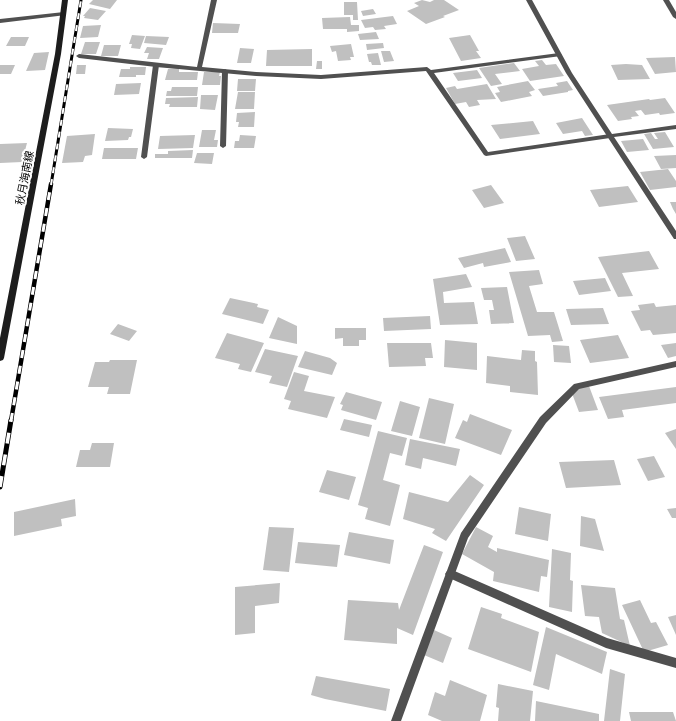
<svg xmlns="http://www.w3.org/2000/svg" width="676" height="721" font-family="Rubik,'Noto Sans JP',sans-serif">
<style>
.building{fill:#c0c0c0}
.lines{fill:none;stroke-linecap:round;stroke-linejoin:round}
.service{fill:#505050;fill-rule:evenodd}
.minor{fill:#505050;fill-rule:evenodd}
.tertiary{fill:#505050;fill-rule:evenodd}
.secondary{fill:#1d1d1d;fill-rule:evenodd}
.rail-far2-casing{stroke:#000;stroke-width:3}
.rail-far1-casing{stroke:#000;stroke-width:4.5}
.rail-casing{stroke:#000;stroke-width:5}
.rail-far2{stroke:#fff;stroke-width:2;stroke-dasharray:6;stroke-linecap:butt}
.rail-far1{stroke:#fff;stroke-width:3;stroke-dasharray:8;stroke-linecap:butt}
.rail{stroke:#fff;stroke-width:3.5;stroke-dasharray:11;stroke-linecap:butt}
.labels{text-anchor:middle;dominant-baseline:central;stroke-width:4;stroke-linejoin:round;paint-order:stroke}
.street-label{font-size:11px;fill:#000;stroke:#fff}
</style>
<rect width="100%" height="100%" fill="#fff"/>
<path class="building" d="M93,0H117L110,9L89,4Z
M422,0L430,2L434,0H444L459,10L443,16L445,17L426,24L407,11L419,6L414,3Z
M344,2H357L358,20H353V15H344Z
M90,8L106,11L98,20L84,18L85,16H83Z
M373,9L376,14L363,16L361,11Z
M393,16L397,24L384,26L386,29L375,30L373,27L365,28L361,20Z
M350,17L351,25H359V31L347,32V29H323L322,18Z
M213,23L240,24L238,33H212Z
M101,25L98,37L80,38L83,26Z
M376,32L379,39L360,40L358,34Z
M132,35L145,36L140,49L131,48L132,44H129Z
M470,35L479,51H476L481,58L461,61L449,38Z
M146,36L169,37L166,45L144,43Z
M11,37H29L25,46H6Z
M85,42H100L96,54H81Z
M383,43L384,48L367,50L366,44Z
M351,44L354,57H350L351,60L338,61L336,51L332,52L330,46Z
M104,45H121L118,56H101Z
M147,47L163,48L159,59H147L149,53H144Z
M240,48L254,49L251,63H237Z
M312,49V66H266L267,50Z
M381,51H390L394,61L384,62Z
M49,52L45,70L26,71L34,53Z
M378,53L381,65H372L371,62H369L367,54Z
M675,57L676,72L655,74L646,58Z
M542,60L546,65L556,64L564,76L530,81L522,69L539,66L535,61Z
M317,61H322V69H316Z
M514,63L520,71L495,74L502,84L491,86L479,68Z
M626,64L642,65L650,79L618,80L611,65Z
M0,65H15L11,74H0Z
M77,65H86L85,74H76Z
M130,67H146L145,75H136V77H119L121,69H130Z
M179,68V72H198L197,80H165L168,69Z
M477,70L482,78L458,81L453,73Z
M204,72H220L219,76H221L220,85H202Z
M238,79H256L255,91H237Z
M528,81L535,90L529,92L532,96L501,102L495,93L500,92L497,87Z
M567,81L573,90L568,91V92L543,96L538,89L558,86L556,83Z
M141,83L139,94L114,95L116,84Z
M487,84L496,99L477,100L480,105L469,107L466,102L455,104L446,88L455,86L457,89Z
M172,87H198L197,96H166L167,91H171Z
M238,92H255L254,109H235Z
M201,95H218L215,110L200,109Z
M198,97L197,107H169L170,104H165L166,98Z
M665,98L675,113L660,115L659,113L645,115L641,110L635,111L639,116L631,117L632,119L618,121L607,105L649,99L650,100Z
M255,112L254,127H238L239,122H236L237,113Z
M582,118L593,135L585,136L582,131L563,134L556,123Z
M533,121L540,134L500,139L491,125Z
M108,128L133,129L131,137H129L128,140L105,141Z
M202,130H216L214,140H218L217,147H199Z
M665,132L674,147L653,149L644,134L651,133L655,139H658L654,133Z
M95,134L92,155L85,156L83,162L62,163L67,136Z
M195,135L193,148L158,149L160,136Z
M240,135L256,136L254,148H234L235,141H239Z
M643,139L649,150L627,152L621,141Z
M27,143L22,162L0,163V144Z
M104,148H138L136,159H102Z
M193,150L192,158H155V154H168V151Z
M197,153H214L212,164L194,163Z
M676,155V168L661,169L654,156Z
M668,169L676,181V187L650,190L640,172Z
M491,185L504,203L484,208L472,190Z
M628,186L638,202L599,207L590,190Z
M670,202H676V214L673,209Z
M525,236L535,259L516,261L507,238Z
M505,248L511,262L484,267L483,263L464,268L458,258Z
M649,251L659,269L622,273L633,296L618,297L598,257Z
M539,270L543,284L529,286L537,312H554L563,341L552,342L550,335L528,336L509,272Z
M466,274L472,287L443,292L444,303L474,302L478,324L440,325L433,279Z
M605,278L611,291L579,295L573,281Z
M507,287L514,323L491,324L489,310H494L492,300H484L481,288Z
M230,298L258,304L257,307L269,310L263,324L222,314Z
M654,303L656,307L676,305V333L653,335L650,330L641,331L631,311L640,310L638,305Z
M603,308L609,324L571,325L566,309Z
M430,316L431,329L384,331L383,318Z
M278,317L297,326V344L269,338Z
M118,324L137,331L129,341L110,334Z
M335,328H366V340H359V346H343V338L335,339Z
M227,333L264,343L251,372L238,369L240,364L215,358Z
M618,335L629,358L590,363L580,340Z
M445,340L477,343V370L444,367Z
M387,343H431L433,358H425L426,366L389,367Z
M676,343V356L668,358L661,345Z
M553,345L569,346L571,363L554,362Z
M265,349L298,356L287,387L269,383L272,376L255,372Z
M522,350L535,351V361L537,362L538,395L510,392V386L486,383L487,356L521,360Z
M305,351L330,358L337,363L332,375L298,367Z
M110,360H137L130,394H107L109,387H88L95,362H109Z
M294,372L309,376L304,391L335,397L327,418L288,409L291,401L284,399Z
M589,386L598,410L579,412L570,388Z
M676,387V403L622,410L624,417L608,419L599,397Z
M346,392L382,402L376,420L341,410L343,405L340,404Z
M429,398L454,404L445,444L419,438Z
M400,401L420,407L412,436L391,431Z
M470,414L512,430L501,455L455,438L463,420L467,422Z
M344,419L372,425L369,437L340,430Z
M676,429V449L665,433Z
M378,431L407,438L402,456L390,453L383,480L400,485L390,526L365,519L368,508L358,505Z
M410,439L460,449L456,466L423,458L421,469L405,465Z
M92,443H114L110,467H76L80,450H90Z
M654,456L665,477L648,481L637,459Z
M614,460L621,485L566,488L559,462Z
M327,470L356,477L349,500L319,492Z
M470,475L484,485L446,541L432,533L435,529L403,519L409,492L448,502Z
M75,499L76,516L61,519L62,526L14,536V512Z
M519,507L551,514L548,541L515,534Z
M676,508V518H672L667,509Z
M581,516L595,519L604,551L580,546Z
M269,527L294,528L289,572L263,570Z
M476,527L493,536L488,547L497,552V548L549,560L547,577L541,576L539,592L493,581L494,572L462,554Z
M349,532L394,540L390,564L344,555Z
M298,542L340,545L337,567L295,563Z
M424,545L443,552L413,635L397,628V644L344,640L348,600L398,603L399,610Z
M552,549L571,553L570,580L573,581L572,612L549,607Z
M280,583L279,603L255,606V633L235,635V587Z
M581,585L615,588L620,619L624,620L630,646L602,633L599,617L585,616Z
M640,600L651,623L656,622L668,645L644,652L622,605Z
M481,607L502,614L501,618L539,632L531,672L468,649Z
M676,615V635L668,617Z
M546,627L607,652L602,674L556,654L549,690L533,685Z
M434,630L452,638L443,663L424,655Z
M610,669L625,674L620,721H604Z
M316,676L390,689L386,711L325,699L311,695Z
M450,680L487,695L480,721H442L428,715L435,692L445,696Z
M498,684L533,691L530,721H498L499,708L496,707Z
M536,701L599,714V721H535Z
M629,712H673L676,721H631Z"/>
<g class="lines">
<path class="service" d="M211,0H217L202,67L256,72L321,75L427,67L431,70L559,53L562,55L561,56L434,73L488,152L610,134L613,136L610,138L486,156L484,155L426,71L321,79L256,76L156,67L79,58L76,56L79,54L197,67Z
M450,569L607,638L676,658V668L606,648L447,577L445,574L447,571Z"/>
<path class="minor" d="M526,0H532L572,73L612,134L676,125V129L614,137L676,231V239H674L566,73Z
M64,12L66,13V15L0,23V19Z
M156,63L159,65L147,157L144,159L141,157L153,65Z
M225,69L228,71L226,146L223,148L220,146L222,71Z
M676,361V367L579,389L546,423L468,538L401,721H391L461,533L540,417L574,384Z"/>
<path class="tertiary" d="M663,0H669L676,12V19L673,17Z"/>
<path class="secondary" d="M62,0H68L61,54L4,358L3,360L0,361V338L55,54Z"/>
<g class="rail-far2-casing">
<path id="rail-far2" d="M51,185L81,0"/>
</g>
<g class="rail-far1-casing">
<path id="rail-far1" d="M11,421L51,184"/>
</g>
<g class="rail-casing">
<path id="rail" d="M0,487L11,420"/>
</g>
<use href="#rail-far2" class="rail-far2"/>
<use href="#rail-far1" class="rail-far1"/>
<use href="#rail" class="rail"/>
</g>
<g class="labels">
<g class="street-label">
<text transform="translate(25 178) rotate(-79)">秋月海南線</text>
</g>
</g>
</svg>
